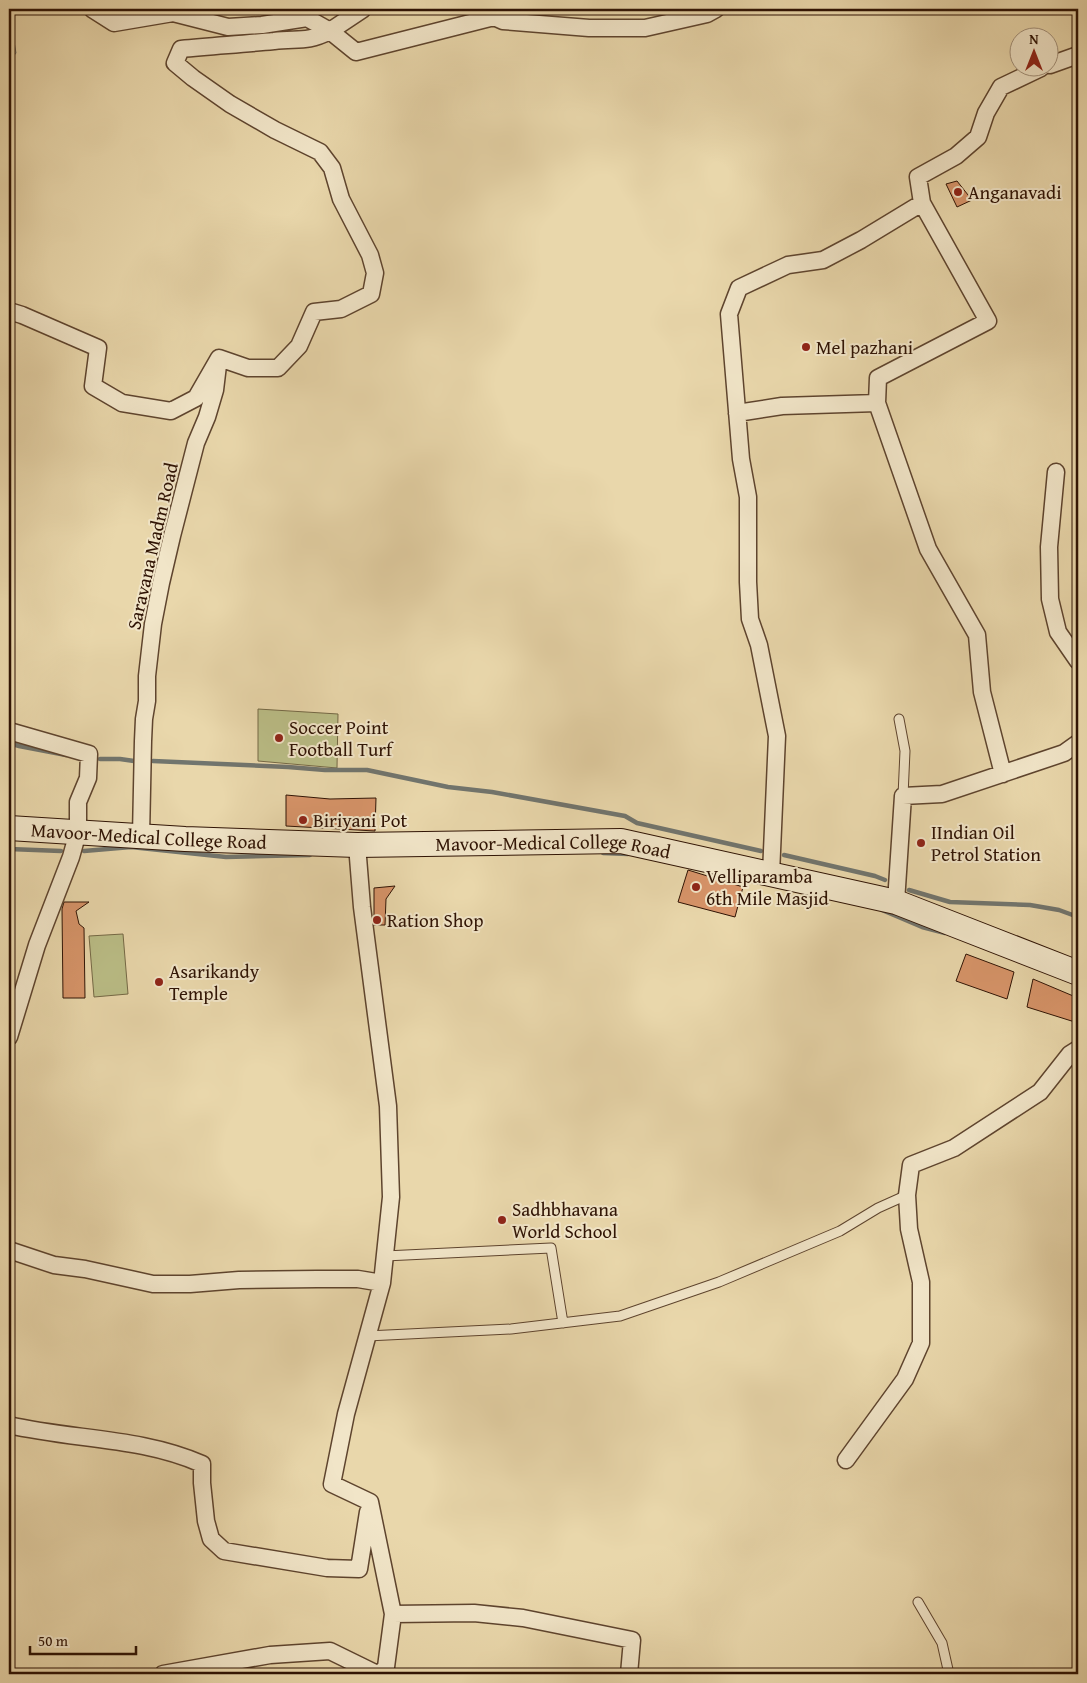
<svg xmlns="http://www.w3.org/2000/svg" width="1087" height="1683" font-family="'Gentium Book Plus',serif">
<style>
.green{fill:#babd86;stroke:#746845}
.water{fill:#9db7b5;stroke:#71756e}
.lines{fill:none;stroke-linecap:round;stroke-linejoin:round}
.stream{stroke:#71756e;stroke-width:4.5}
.building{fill:#d79469;stroke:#2f1304}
.lane-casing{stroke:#5e442e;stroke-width:11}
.street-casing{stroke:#5e442e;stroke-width:19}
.secondary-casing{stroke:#2f1304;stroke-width:26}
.lane{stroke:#f1e5c8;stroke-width:9}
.street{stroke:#f1e5c8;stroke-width:16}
.secondary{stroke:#f1e5c8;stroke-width:24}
.poi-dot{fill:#8f2418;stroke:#f1e5c8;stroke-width:2}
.labels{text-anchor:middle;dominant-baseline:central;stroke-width:4;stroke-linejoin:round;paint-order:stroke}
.poi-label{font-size:19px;fill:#2f1304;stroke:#f1e5c8;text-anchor:start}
.street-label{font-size:19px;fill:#2f1304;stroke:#f1e5c8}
</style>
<rect width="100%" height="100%" fill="#e9d7ab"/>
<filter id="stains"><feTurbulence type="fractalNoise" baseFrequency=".004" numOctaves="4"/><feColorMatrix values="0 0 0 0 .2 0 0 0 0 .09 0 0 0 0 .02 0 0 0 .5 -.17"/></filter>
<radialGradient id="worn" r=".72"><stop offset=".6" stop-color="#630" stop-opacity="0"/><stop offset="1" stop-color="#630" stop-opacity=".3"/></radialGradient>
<path class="green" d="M258,709L338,714L337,768L258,761Z
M123,934L128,994L94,997L89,936Z"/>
<path class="water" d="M14,9L12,30L16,53L9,62V10Z"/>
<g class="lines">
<path class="stream" d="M9,743L19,746L66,755
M100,759H120L134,761
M153,761L288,767L325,770H367L448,787L492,792L625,816L637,823L761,851
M9,849L61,851
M84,851L131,847L226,857L310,855
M603,853L628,854
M784,855L875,876L885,880
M909,890L950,902L1030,905L1059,910L1078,917
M882,910L922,927L945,933"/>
</g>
<path class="building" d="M957,181L972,200L957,207L946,184Z
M286,795L330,799L376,798L375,831L286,826Z
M688,870L743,887L735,917L678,902Z
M395,886L386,899L385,925H374V888Z
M64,902H89L76,911L79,924L84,928L85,998H63L62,909Z
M966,954L1014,972L1007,999L956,981Z
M1033,979L1078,998V1023L1027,1007Z"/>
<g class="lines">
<g class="lane-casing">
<path id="lane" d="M899,719L905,751L903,796
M385,1256L551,1248L563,1323
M367,1336L511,1329L620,1316L719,1282L840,1231L878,1208L907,1195
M918,1602L942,1643L949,1674"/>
</g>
<g class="street-casing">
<path id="street" d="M92,9L114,23L173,13L228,27L262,25L307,18L330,31L363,9
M1050,65L1078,55
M9,311L22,315L98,348L93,386L122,403L171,411L196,398L219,358L248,368H278L299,346L314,312L341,309L371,294L375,273L370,255L341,199L332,168L320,152L275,130L230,104L193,78L175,63L181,49C212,46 243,44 274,41C298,38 306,43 330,31L356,52L494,17L503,21L589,28H645L707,14L716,9
M877,403L928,549L977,635L982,692L1003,774
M737,413L782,406L877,403L878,378L988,321L922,203
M1056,472L1049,547L1050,599L1058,632L1078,661
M9,731L89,754L88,778L78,802V832L71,857L37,945L9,1037
M141,836L143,741L144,719L147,701V676L153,624L161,583L172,536L196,443L207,417L215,390L218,365
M357,845L362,907L388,1106L391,1197L382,1283L346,1414L332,1484L370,1502L393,1614L386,1667L380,1674
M771,874L777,736L759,645L750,619L748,582V497L741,459L729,314L739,288L788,265L823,260L861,240L922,203L918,177L956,156L978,137L986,113L1001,87L1041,68
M896,902L903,796L942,794L1064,753L1078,743
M9,1250L54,1265L85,1269L153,1284H190L239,1280L317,1279H358L382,1283
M9,1425C73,1440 141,1437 202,1464V1483L206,1521L211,1539L224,1551L327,1568L359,1569L368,1512
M846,1460L905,1379L921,1343V1282L909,1229L907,1195L911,1165L954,1148L1040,1092L1070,1054L1078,1049
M393,1614L474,1613L523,1618L632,1640L629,1674
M163,1674L270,1655L330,1651L377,1674"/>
</g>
<g class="secondary-casing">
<g id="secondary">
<path id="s1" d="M9,828L185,839L357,845L621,841L896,902L1078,973"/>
</g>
</g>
<use href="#lane" class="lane"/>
<use href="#street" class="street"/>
<use href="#secondary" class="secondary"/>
</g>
<g class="poi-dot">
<circle cx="958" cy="192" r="5"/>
<circle cx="806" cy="347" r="5"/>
<circle cx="279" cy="738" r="5"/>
<circle cx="303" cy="820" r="5"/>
<circle cx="921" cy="843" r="5"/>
<circle cx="696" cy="887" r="5"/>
<circle cx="377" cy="920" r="5"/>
<circle cx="159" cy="982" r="5"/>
<circle cx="502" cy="1220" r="5"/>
</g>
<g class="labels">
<g class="poi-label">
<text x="968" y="192">Anganavadi</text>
<text x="816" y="347">Mel pazhani</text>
<text x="289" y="727">Soccer Point<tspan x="289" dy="22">Football Turf</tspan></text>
<text x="313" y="820">Biriyani Pot</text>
<text x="931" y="832">IIndian Oil<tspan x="931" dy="22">Petrol Station</tspan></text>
<text x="706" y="876">Velliparamba<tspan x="706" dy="22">6th Mile Masjid</tspan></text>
<text x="387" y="920">Ration Shop</text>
<text x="169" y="971">Asarikandy<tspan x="169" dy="22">Temple</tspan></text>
<text x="512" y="1209">Sadhbhavana<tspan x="512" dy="22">World School</tspan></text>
</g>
<g class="street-label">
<text transform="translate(152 546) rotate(-77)">Saravana Madm Road</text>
<text stroke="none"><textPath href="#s1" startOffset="140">Mavoor-Medical College Road</textPath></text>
<text stroke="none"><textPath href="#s1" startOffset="545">Mavoor-Medical College Road</textPath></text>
</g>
</g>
<rect width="1087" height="1683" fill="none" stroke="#e9d7ab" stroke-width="30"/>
<rect x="10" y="10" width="1067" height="1663" fill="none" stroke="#2f1304" stroke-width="2.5"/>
<rect x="15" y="15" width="1057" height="1653" fill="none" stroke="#2f1304"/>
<g transform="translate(1034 52)"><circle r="24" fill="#f1e5c8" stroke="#a3917a"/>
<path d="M0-4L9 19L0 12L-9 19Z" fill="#8f2418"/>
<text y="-8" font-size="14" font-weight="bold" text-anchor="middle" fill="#2f1304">N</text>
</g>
<path d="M30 1646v8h106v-8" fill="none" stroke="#2f1304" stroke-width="2.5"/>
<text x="38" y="1646" font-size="15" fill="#2f1304" stroke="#f1e5c8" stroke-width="4" paint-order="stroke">50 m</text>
<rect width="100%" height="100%" filter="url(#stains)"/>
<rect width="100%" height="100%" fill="url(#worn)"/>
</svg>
